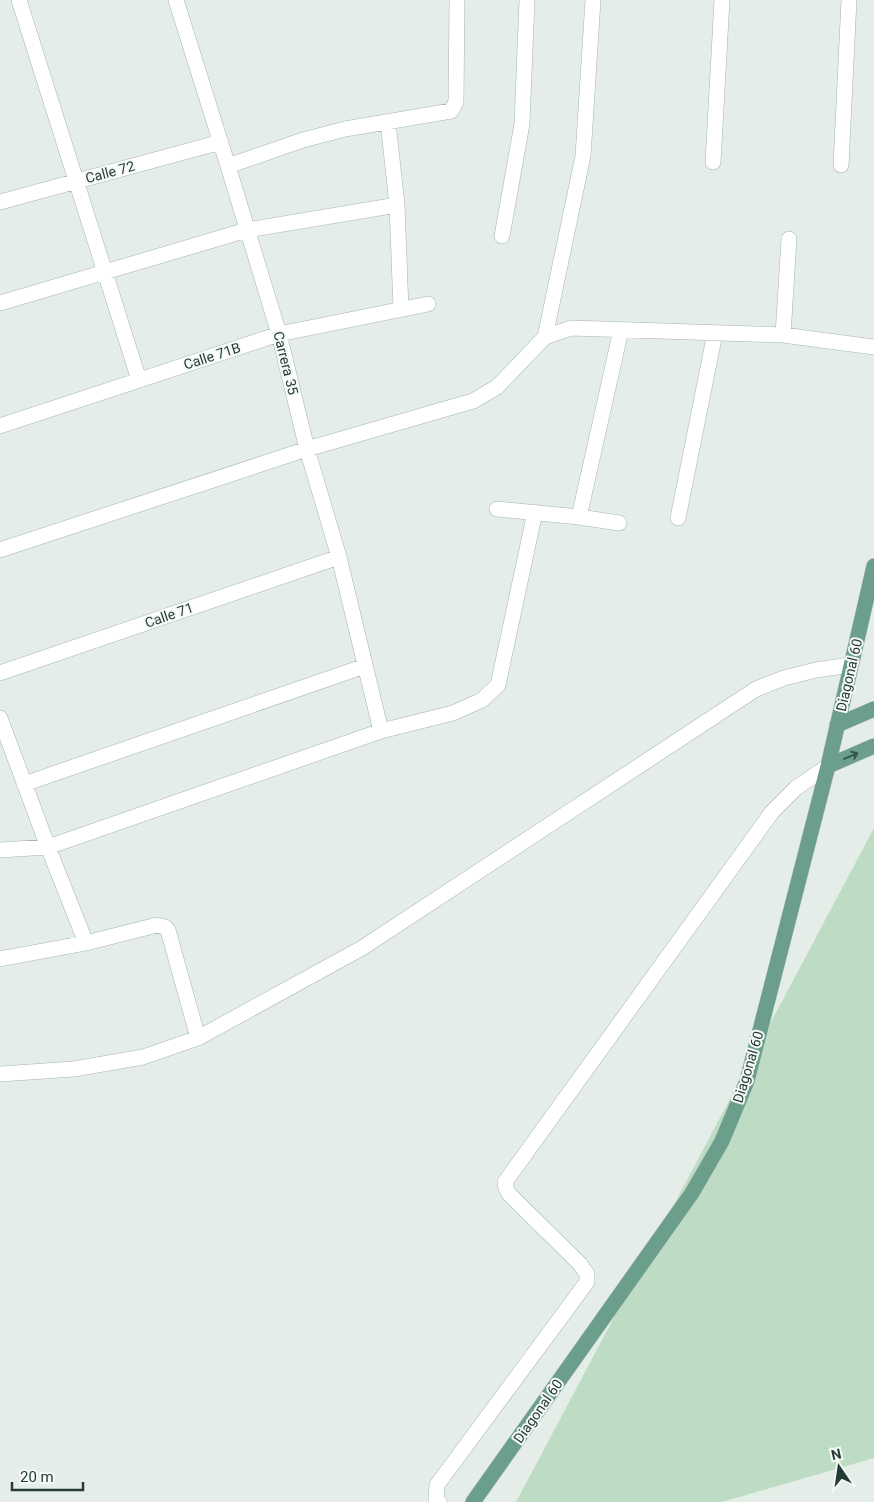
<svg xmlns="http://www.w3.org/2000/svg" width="874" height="1502" font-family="Roboto,sans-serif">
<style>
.green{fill:#bedcc3}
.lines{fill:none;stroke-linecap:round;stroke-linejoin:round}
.minor-casing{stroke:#a7b5ae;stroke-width:16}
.major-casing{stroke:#c2c9c6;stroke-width:16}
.minor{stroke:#fff;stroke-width:15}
.major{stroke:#6b9f8c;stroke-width:15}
.oneway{stroke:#36564a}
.labels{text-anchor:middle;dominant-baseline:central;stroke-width:4;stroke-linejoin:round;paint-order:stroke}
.street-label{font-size:14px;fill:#243d34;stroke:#f4f9f6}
</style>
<rect width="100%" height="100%" fill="#e4ede8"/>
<path class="green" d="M874,828V1458L722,1502H516Z"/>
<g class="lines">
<g class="minor-casing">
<path id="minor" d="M19,0L139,380
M176,0L228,166L279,334L307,449L339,557L381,731
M388,122L397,205L401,309
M713,162L722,0
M841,165L849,0
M228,166L303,140L345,129L451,111L456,102L457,0
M0,202L221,142
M502,236L522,124L527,0
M0,303L247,230L397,205
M783,335L789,239
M545,337L583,156L593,0
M0,426L279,334L428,304
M497,509L579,517L619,523
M579,517L621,330
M678,518L715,333
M0,550L307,449L473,401L497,387L545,337L571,328L783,335L874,347
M0,673L339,557
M0,718L48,847L86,943
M24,784L365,666
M0,850L48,847L381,731L453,713L482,700L498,685L535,512
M0,959L86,943L157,925L165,927L168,930L198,1038
M0,1074L74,1069L143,1057L198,1038L362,948L756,689L784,678L816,670L850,665
M439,1502L436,1500L437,1485L587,1282V1274L580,1264L509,1194L506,1188L505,1182L772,812L796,788L828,766"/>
</g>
<g class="major-casing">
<path id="major" d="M837,725L874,709
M828,766L874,746
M473,1502L692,1193L722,1141L747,1081L828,766L874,566"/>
</g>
<use href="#minor" class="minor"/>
<use href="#major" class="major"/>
</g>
<defs><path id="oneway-shaft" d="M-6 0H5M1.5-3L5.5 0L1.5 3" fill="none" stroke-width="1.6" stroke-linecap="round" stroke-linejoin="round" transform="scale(1.25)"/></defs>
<use class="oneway" href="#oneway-shaft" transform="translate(851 756) rotate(-23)"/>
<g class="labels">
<g class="street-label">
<text transform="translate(110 172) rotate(-15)">Calle 72</text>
<text transform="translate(212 356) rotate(-18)">Calle 71B</text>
<text transform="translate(286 363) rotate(76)">Carrera 35</text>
<text transform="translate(169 615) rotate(-19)">Calle 71</text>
<text transform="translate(849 675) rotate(-77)">Diagonal 60</text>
<text transform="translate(748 1067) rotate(-73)">Diagonal 60</text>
<text transform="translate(538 1411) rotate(-55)">Diagonal 60</text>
</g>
</g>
<g transform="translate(839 1467) rotate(347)" stroke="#f4f9f6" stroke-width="4" paint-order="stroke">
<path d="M0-4L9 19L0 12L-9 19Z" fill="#243d34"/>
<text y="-8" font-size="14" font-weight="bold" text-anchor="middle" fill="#243d34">N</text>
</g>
<path d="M12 1482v8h71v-8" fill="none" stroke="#243d34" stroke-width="2.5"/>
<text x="20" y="1482" font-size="15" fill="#243d34" stroke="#f4f9f6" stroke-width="4" paint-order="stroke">20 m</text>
</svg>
